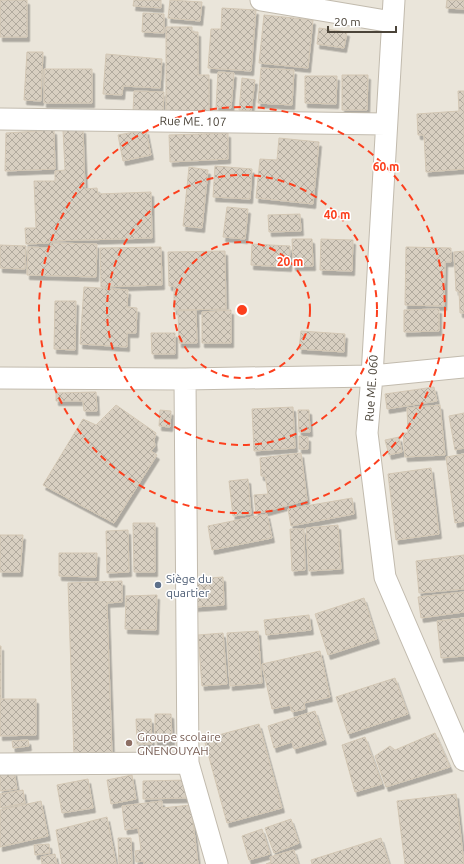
<svg xmlns="http://www.w3.org/2000/svg" width="464" height="864" font-family="Ubuntu,sans-serif">
<style>
.residential{fill:#eae5da}
.building{fill:url(#building-cross-hatch);stroke:#d3c7b4;filter:url(#shadow)}
.lines{fill:none;stroke-linecap:round;stroke-linejoin:round}
.street-casing{stroke:#c2bbae;stroke-width:23}
.street{stroke:#fff;stroke-width:21}
.ring{fill:none;stroke:#fc3f1d;stroke-width:2;stroke-dasharray:7 5}
.service-dot{fill:#5c6f8a;stroke:#fff;stroke-width:1.5}
.education-dot{fill:#8d6e63;stroke:#fff;stroke-width:1.5}
.labels{text-anchor:middle;dominant-baseline:central;stroke-width:3;stroke-linejoin:round;paint-order:stroke}
.street-label{font-size:12px;fill:#4b4439;stroke:#fff}
.service-label{font-size:12px;fill:#4e5e75;stroke:#fff;text-anchor:start}
.education-label{font-size:12px;fill:#785e54;stroke:#fff;text-anchor:start}
.centre{fill:#fc3f1d;stroke:#fff;stroke-width:2}
.ring-label{font-size:12px;text-anchor:middle;font-weight:bold;fill:#fc3f1d;stroke:#fff;stroke-width:3;stroke-linejoin:round;paint-order:stroke}
</style>
<defs>
<pattern id="building-cross-hatch" width="8" height="8" patternUnits="userSpaceOnUse"><rect width="8" height="8" fill="#d8cfc1"/><path d="M0 0l8 8M0 8l8-8" fill="none" stroke="#b1aa9e"/></pattern>
<filter id="shadow"><feDropShadow dx="2.5" dy="4.5" stdDeviation="0" flood-color="#0004"/></filter>
</defs>
<rect width="100%" height="100%" fill="#f6f3ec"/>
<path class="residential" d="M0,0H464V864H0Z"/>
<path class="building" d="M0,0H27V37H0Z
M134,0H161V8L133,6Z
M170,0L202,2L200,21L168,18Z
M447,0H464V9L446,8Z
M222,8L256,10L251,71L208,68L211,29H221Z
M143,13L164,14V33L142,32Z
M264,15L313,20L308,68L259,63Z
M166,27H192V32H198V75H209V116H166Z
M319,28L347,32L344,48L317,44Z
M27,52H43L41,101L24,100Z
M106,54L162,59L160,88L123,86L122,95L103,94Z
M261,68L294,70L292,105L258,103Z
M44,69H92V103H44Z
M218,72L234,73L231,108L216,107Z
M342,75H368L367,110H342Z
M305,76H337L336,104L305,103Z
M242,78L255,80L251,111L239,110Z
M134,91L164,92L163,113L133,112Z
M458,91H464V169L426,172L424,135H418L417,114L459,111Z
M83,129L85,189L97,188L98,194L151,192L152,238L49,241V243L26,244L25,228H36L34,181H55V171L65,170L63,130Z
M54,130L55,169L5,171L6,133Z
M146,130L151,155L123,161L118,135Z
M228,133V159L170,162L169,135Z
M279,138L319,142L313,204L256,198L260,159L277,160Z
M215,166L252,169L250,199L213,197Z
M189,167L208,170L202,228L183,226Z
M227,207L248,209L245,239L223,237Z
M300,214L301,231L269,232L268,215Z
M292,239H312L313,266H293Z
M321,239L353,240L352,271L320,270Z
M51,243L97,244L96,277L27,275L28,247L51,248Z
M252,244L290,246L289,267L251,265Z
M0,245L26,246L25,269L0,268Z
M161,247L162,285L101,287L100,248Z
M406,247L451,248V262H445L444,306L405,305Z
M225,251L226,309L174,310V286H169L168,252Z
M464,251V313H460L459,291H456L454,252Z
M84,287L128,290L127,307L137,308L136,333H127V347L80,344Z
M55,301H76L75,350L54,349Z
M439,309V331L404,332V310Z
M196,310L197,343H179L178,311Z
M231,310V343H202V312Z
M301,331L345,334L344,352L299,349Z
M151,333H175V354H152Z
M434,387L437,401L387,409L385,394Z
M96,392L97,411H84L83,401H56V393Z
M116,405L156,433L154,440L155,446L151,451L157,455L114,523L43,485L83,419L96,425Z
M440,405L445,455L405,457L403,433H408L407,408Z
M293,407L295,448L254,451L252,409Z
M160,410L171,411L170,427L159,426Z
M298,410H309L310,432H299Z
M464,413V448L455,450L449,416Z
M299,436L308,437V449H299Z
M399,437L402,452L389,455L385,440Z
M301,453L307,500L256,514L254,495L268,494L265,476H261L260,458Z
M464,454V521L455,523L446,457Z
M431,468L439,534L396,540L388,474Z
M248,479L251,514L233,516L229,481Z
M352,498L354,514L291,526L288,509Z
M267,514L272,538L212,550L208,526Z
M133,523H155V572H134Z
M338,525L341,569L309,571L306,528Z
M290,529H304L305,570L292,571Z
M128,530L129,572L107,573L106,531Z
M0,535H23L20,572H0Z
M59,553H97L96,577L59,576Z
M464,555V589L419,593L416,561Z
M223,577L224,605L195,607L193,579Z
M122,581V602L107,603L112,755L74,757L68,583Z
M464,592V612L421,618L418,597Z
M157,595L156,630L125,629L126,596Z
M364,598L377,639L328,655L315,614Z
M309,615L311,630L266,635L264,620Z
M464,618V656L441,658L437,621Z
M258,631L262,683L230,686L227,633Z
M223,633L227,684L202,686L198,635Z
M0,646H1V699H36V735L0,736Z
M320,651L330,697L304,703L305,709L292,712L290,705L272,709L262,664Z
M395,678L408,714L348,734L336,697Z
M315,711L324,740L294,749L292,742L274,748L268,726Z
M155,714H171L172,741H155Z
M136,719H151L152,744H137Z
M259,724L282,808L227,823L204,739Z
M435,733L450,767L386,787L375,756L390,746L395,750Z
M365,737L382,784L355,792L342,745Z
M28,740L29,746L13,748L12,741Z
M14,771L17,789L0,791V774Z
M132,775L136,799L111,804L107,780Z
M88,779L93,808L62,813L57,785Z
M187,780V798L143,799V781Z
M23,790L25,803L0,808V794Z
M456,794L464,864H405L397,801Z
M41,801L48,836L0,847V810Z
M162,801V808L191,805L198,864H144V861L136,862L135,851L141,850L138,828L125,830L122,806Z
M107,817L116,864H62L56,830Z
M291,819L299,843L274,853L265,828Z
M262,829L270,854L249,860L242,836Z
M118,838H131L132,864H119Z
M381,838L389,864H312L311,860Z
M49,844L50,853L35,855L34,845Z
M294,850L298,864H266L271,862L270,857Z
M55,854L57,864H42L41,857Z"/>
<g class="lines">
<g class="street-casing">
<path id="street" d="M261,0L392,22
M394,0L372,376L367,433L385,577L464,760
M0,119L386,124
M0,378L185,379L372,376L464,367
M185,379L188,763L217,864
M0,764L188,763"/>
</g>
<use href="#street" class="street"/>
</g>
<g class="ring">
<circle cx="242" cy="310" r="68"/>
<circle cx="242" cy="310" r="135"/>
<circle cx="242" cy="310" r="203"/>
</g>
<circle class="service-dot" cx="158" cy="585" r="4"/>
<circle class="education-dot" cx="129" cy="743" r="4"/>
<g class="labels">
<g class="street-label">
<text transform="translate(193 121) rotate(1)">Rue ME. 107</text>
<text transform="translate(371 388) rotate(-86)">Rue ME. 060</text>
</g>
<g class="service-label">
<text x="166" y="578">Siège du<tspan x="166" dy="14">quartier</tspan></text>
</g>
<g class="education-label">
<text x="137" y="736">Groupe scolaire<tspan x="137" dy="14">GNENOUYAH</tspan></text>
</g>
</g>
<circle cx="242" cy="310" r="6" class="centre"/>
<g class="ring-label">
<text x="386" y="171">60 m</text>
<text x="337" y="219">40 m</text>
<text x="290" y="266">20 m</text>
</g>
<path d="M328 26v6h68v-6" fill="none" stroke="#4b4439" stroke-width="2"/>
<text x="334" y="26" font-size="12" fill="#4b4439" stroke="#ffffff" stroke-width="3" paint-order="stroke">20 m</text>
</svg>
